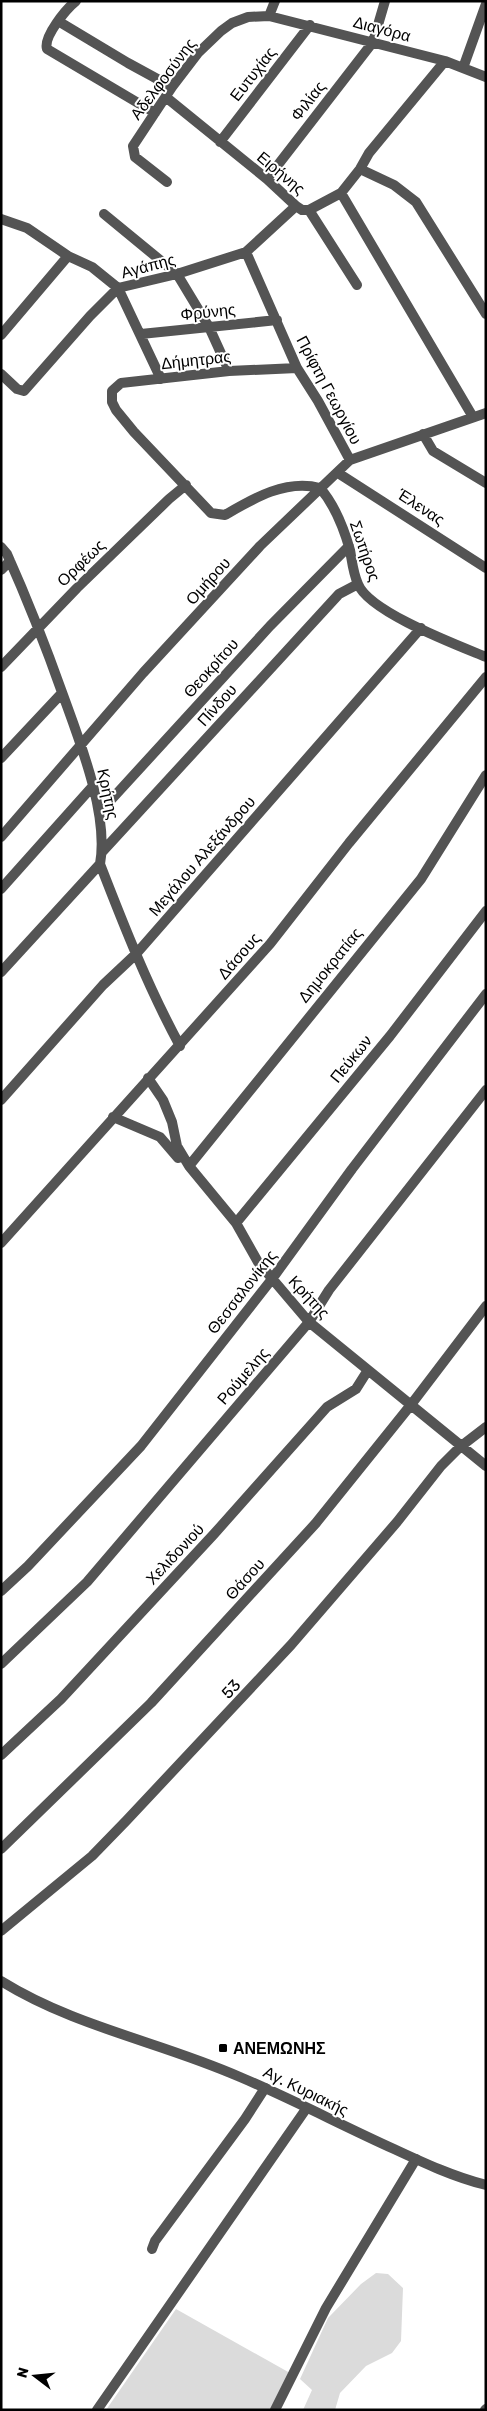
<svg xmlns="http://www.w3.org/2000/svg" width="487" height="2411" font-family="Rubik,sans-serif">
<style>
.green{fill:#dbdbdb}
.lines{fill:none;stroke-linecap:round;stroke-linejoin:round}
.minor{stroke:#545454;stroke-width:10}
.tertiary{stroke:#545454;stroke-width:10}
.poi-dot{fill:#000;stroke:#fff;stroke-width:2}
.labels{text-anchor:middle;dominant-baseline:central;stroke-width:4;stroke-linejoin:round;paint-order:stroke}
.street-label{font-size:16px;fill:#000;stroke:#fff}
.poi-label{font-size:16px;font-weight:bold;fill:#000;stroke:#fff;text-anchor:start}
</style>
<rect width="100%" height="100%" fill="#fff"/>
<path class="green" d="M376,2273L388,2274L403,2288L401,2341L392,2353L366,2366L340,2393L335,2410H303L312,2390L300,2379L328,2318L361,2284Z
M176,2309L290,2373L270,2410H106Z"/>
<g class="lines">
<path class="minor" d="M76,1C66,9 43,37 47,49L155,113
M269,16L275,1
M58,21L128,63L172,87
M463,68L486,4
M167,98L267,179L296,206L302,210H309L357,285
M220,142L310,25
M360,169L394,185L416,202L486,314
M267,179L373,42L385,1
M167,182L135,157L133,146L172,87L198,53L221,31L232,23L248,17L269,16L445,61L486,77
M341,193L473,417
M309,210L341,193L360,169L369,153L445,61
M104,214L177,274L209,327L229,371
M1,219L27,228L68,256L92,267L118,288L161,379
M246,252L297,368L318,401L350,460
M141,334L277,320
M1,335L68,256
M297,368L229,371L121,383L112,391V402L116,410L134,432L211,513L225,515C254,498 286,479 320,488C334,504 344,529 350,550C352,561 353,573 358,584C369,612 457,645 486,657
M1,374L17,389L24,391L90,316L118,288L177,274L246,252L296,206
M423,434L433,451L486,483
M338,473L486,568
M1,547L7,554C28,601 46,647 63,695C80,742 109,815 100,864C124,926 148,987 180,1046
M1,570L10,561
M1,667L77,588L169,499L186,485
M1,758L62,693
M99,813L270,626L349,546
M1,837L143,673L260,546L350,460L486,413
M102,852L339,594L358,584
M1,889L92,787
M1,972L100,864
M148,1078L163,1100L172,1122L177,1146L189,1166L236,1223L258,1262L309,1322L486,1466
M1,1100L103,985L136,954L421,628
M113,1117L160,1137L178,1158
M189,1166L421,879L486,775
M236,1223L390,1036L486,911
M1,1243L270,944L349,843L486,677
M1,1591L28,1566L141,1446L272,1279L352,1169L486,994
M1,1664L87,1582L309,1322L329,1290L486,1090
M1,1755L61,1699L214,1534L327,1407L356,1389L368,1370
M1,1849L151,1703L316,1523L410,1406L486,1306
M1,1931L92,1856L126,1821L291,1645L397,1522L441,1466L460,1447L486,1427
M152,2249L155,2241L245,2119L265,2088
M97,2410L306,2109
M275,2410L326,2308L416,2159
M485,2410L486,2409"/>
<path class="tertiary" d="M1,1981C75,2027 161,2042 240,2077C292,2099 343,2126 394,2149C424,2163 454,2177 486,2185"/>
</g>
<rect class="poi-dot" x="218" y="2043" width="10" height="10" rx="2.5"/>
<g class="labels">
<g class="street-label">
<text transform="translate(382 29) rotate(15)">Διαγόρα</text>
<text transform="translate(253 74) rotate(-52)">Ευτυχίας</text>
<text transform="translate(163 79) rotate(-53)">Αδελφοσύνης</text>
<text transform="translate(308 101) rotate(-52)">Φιλίας</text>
<text transform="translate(281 173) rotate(40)">Ειρήνης</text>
<text transform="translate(148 266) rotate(-15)">Αγάπης</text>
<text transform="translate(208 312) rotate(-6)">Φρύνης</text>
<text transform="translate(196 360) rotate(-6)">Δήμητρας</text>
<text transform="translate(329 390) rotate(62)">Πρίφτη Γεωργίου</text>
<text transform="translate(421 507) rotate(33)">Έλενας</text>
<text transform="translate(365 551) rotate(71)">Σωτήρος</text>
<text transform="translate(81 563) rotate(-44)">Ορφέως</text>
<text transform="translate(208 581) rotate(-48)">Ομήρου</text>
<text transform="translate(211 668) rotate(-48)">Θεοκρίτου</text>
<text transform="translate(217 705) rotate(-48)">Πίνδου</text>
<text transform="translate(108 794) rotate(78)">Κρήτης</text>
<text transform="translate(202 856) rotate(-49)">Μεγάλου Αλεξάνδρου</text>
<text transform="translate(239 956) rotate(-49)">Δάσους</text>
<text transform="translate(330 965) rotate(-51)">Δημοκρατίας</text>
<text transform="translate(351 1059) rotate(-51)">Πεύκων</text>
<text transform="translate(242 1292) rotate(-52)">Θεσσαλονίκης</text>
<text transform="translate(309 1297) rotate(47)">Κρήτης</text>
<text transform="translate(243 1376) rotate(-49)">Ρούμελης</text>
<text transform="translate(175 1554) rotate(-47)">Χελιδονιού</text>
<text transform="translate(245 1579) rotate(-48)">Θάσου</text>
<text transform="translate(231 1689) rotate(-47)">53</text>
<text transform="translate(306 2091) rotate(26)">Αγ. Κυριακής</text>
</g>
<g class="poi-label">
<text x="233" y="2048">ΑΝΕΜΩΝΗΣ</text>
</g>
</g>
<rect width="487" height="2411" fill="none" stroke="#000000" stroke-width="5"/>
<g transform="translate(35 2376) rotate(286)" stroke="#ffffff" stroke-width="4" paint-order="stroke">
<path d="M0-4L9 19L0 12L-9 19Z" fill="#000000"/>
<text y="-8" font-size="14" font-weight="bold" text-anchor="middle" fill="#000000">N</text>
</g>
</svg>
